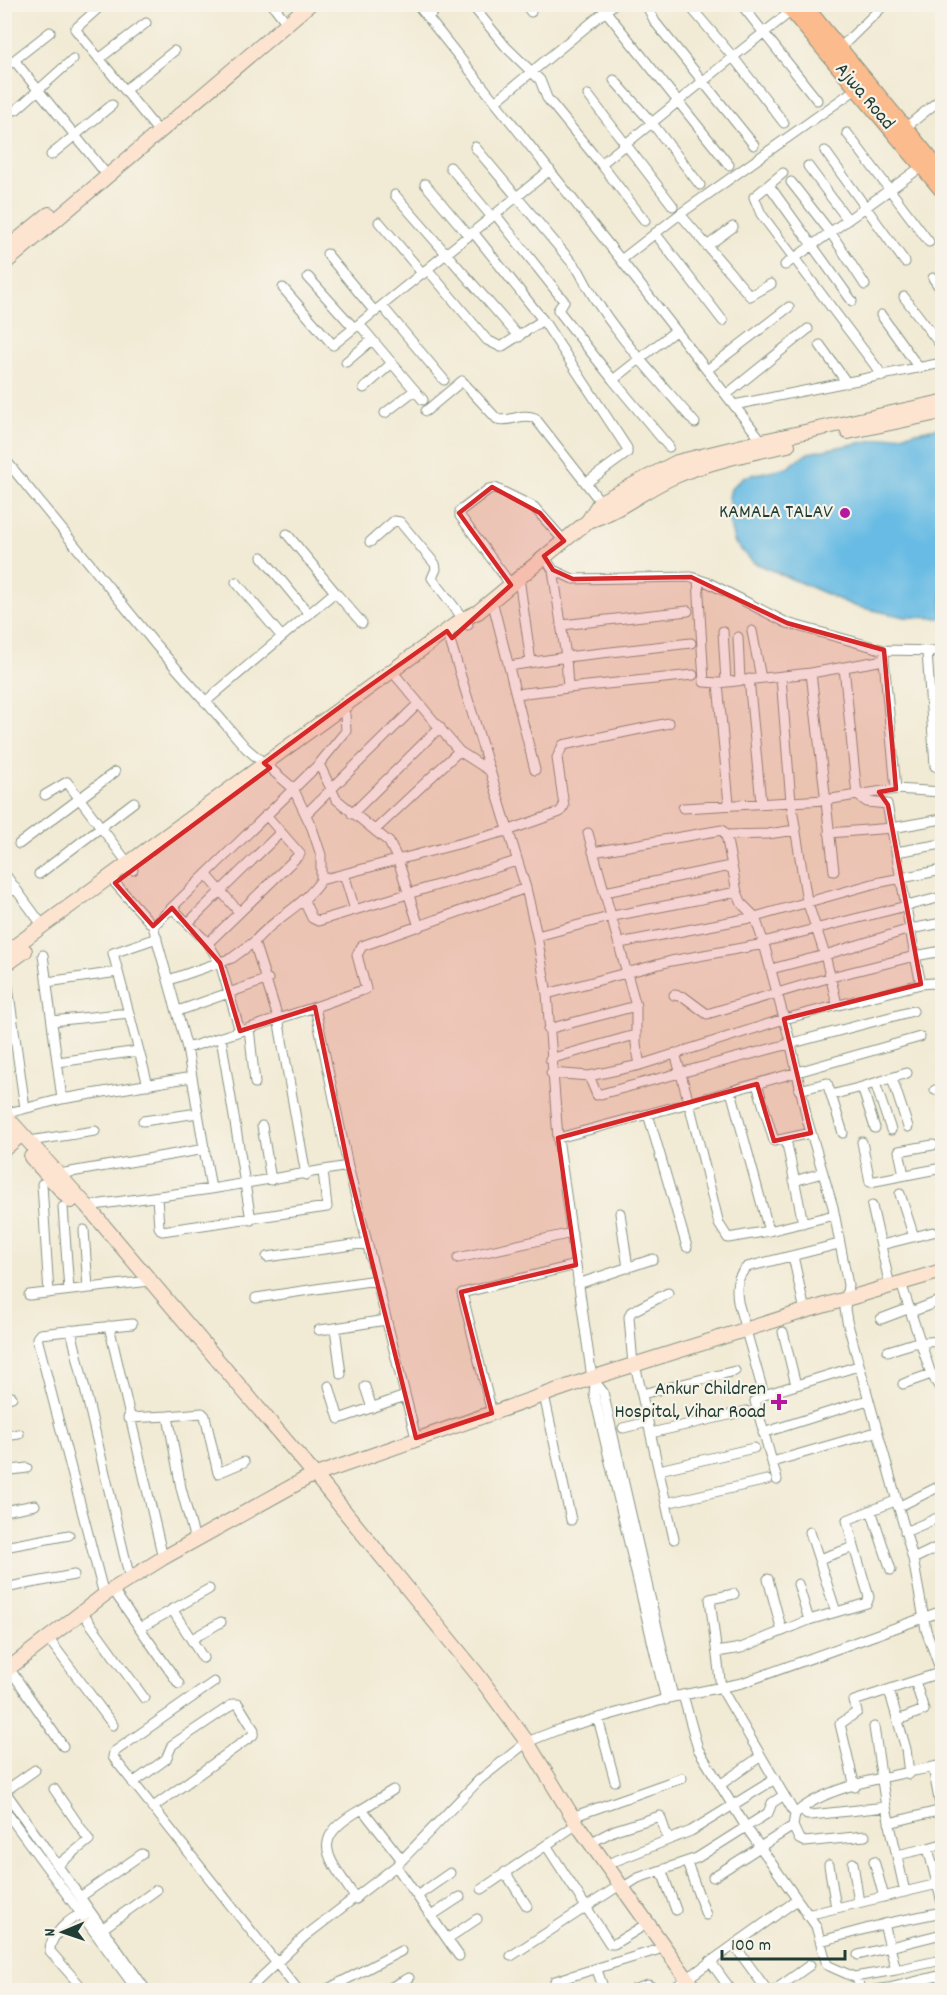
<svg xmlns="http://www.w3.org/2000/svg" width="947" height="1995" font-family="Dekko,sans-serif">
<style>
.water{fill:#68bbe4;stroke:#447c8c;stroke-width:1.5}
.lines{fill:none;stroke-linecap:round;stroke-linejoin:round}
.street-casing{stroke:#889484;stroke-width:11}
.secondary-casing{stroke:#889484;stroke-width:16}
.primary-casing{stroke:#889484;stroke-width:17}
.street{stroke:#fff;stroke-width:9}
.secondary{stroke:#fde4d1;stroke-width:14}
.primary{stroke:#fbbb8c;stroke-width:15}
.marked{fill:#d62828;fill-opacity:0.2;stroke:#d62828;stroke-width:4.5;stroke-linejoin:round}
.poi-dot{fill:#b5179e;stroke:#f7f3e8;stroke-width:2}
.labels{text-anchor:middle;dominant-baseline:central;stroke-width:4.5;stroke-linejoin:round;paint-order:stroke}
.street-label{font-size:20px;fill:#1f3d34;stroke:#f7f3e8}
.poi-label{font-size:20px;fill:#1f3d34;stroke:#f7f3e8;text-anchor:end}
</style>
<rect width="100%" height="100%" fill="#f7f3e8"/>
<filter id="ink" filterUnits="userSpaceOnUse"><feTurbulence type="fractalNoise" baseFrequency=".0167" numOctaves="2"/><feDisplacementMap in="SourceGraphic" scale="12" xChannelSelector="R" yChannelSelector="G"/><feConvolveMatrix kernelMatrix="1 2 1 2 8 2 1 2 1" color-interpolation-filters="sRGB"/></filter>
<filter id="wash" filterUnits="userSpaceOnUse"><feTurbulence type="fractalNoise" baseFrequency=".008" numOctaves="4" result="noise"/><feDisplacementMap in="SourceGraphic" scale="24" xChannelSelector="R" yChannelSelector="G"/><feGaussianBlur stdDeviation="1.35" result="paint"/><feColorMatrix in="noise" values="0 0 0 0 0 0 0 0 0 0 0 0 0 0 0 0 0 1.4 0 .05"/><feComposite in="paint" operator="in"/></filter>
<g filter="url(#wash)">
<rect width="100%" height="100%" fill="#f1ead4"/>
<path class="water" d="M942,427V618L905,617L854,606L753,562L735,543L729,522V497L731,489L743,477L788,467L808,453Z"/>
</g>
<g filter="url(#ink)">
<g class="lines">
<g class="street-casing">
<path id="street" d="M103,4L75,29L159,132
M272,4L287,23
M417,4L621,260L680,214L859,87
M471,4L506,47L540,80L547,98L601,164
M525,4L531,12
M600,4L729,165
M646,4L655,22L754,145
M688,4L733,57L794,9
M741,4L817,100
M938,4L942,12
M427,17L443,4
M839,49L885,4
M99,59L146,23
M14,60L107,175
M4,68L50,32
M614,80L652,123L700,185
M125,90L174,51
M588,95L673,206
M495,102L614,4
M16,110L73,59
M905,128L942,98
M847,133L929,242
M475,147L579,271C607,327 655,376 695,423
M825,151L905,262
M51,155L112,105
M808,166L848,220
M450,167L492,217
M783,173L754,197L761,214L883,376
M791,182L831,233L865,285
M425,184L469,236
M771,188L852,301
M395,195L519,337
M495,214L564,301L558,310L613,380L675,331
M680,214L750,296L771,284
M645,221L601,164L733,57L784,123
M379,222L423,274
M655,233L723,321
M707,246L733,227
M327,254L375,312
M621,260L765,445
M785,265L924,165
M428,270L487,340L501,347L543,320L473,232
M308,277L354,328
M933,278L942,291
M283,288L333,345L550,170
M904,297L942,347
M382,306L444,380
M881,315L919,368
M543,320L627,448V453L586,483
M359,324L423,400
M820,345L847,383
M346,362L372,340
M707,370L789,307
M613,380L669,447
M364,388L392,363
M726,395L808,329
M734,405L942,363
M426,411L462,381L497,419C510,423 521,412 535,418L603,505
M385,413L415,390
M4,458L155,644L220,718L246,748L293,788L312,828L321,855V880C304,906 274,918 254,942
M370,542L394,521L400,522L435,564L436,569L432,578L468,625
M544,556L553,570L573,579L691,577L709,583L787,623L884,650L942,651
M262,557L309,614
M553,570L566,657L691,643
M519,578L531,662
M698,579L704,682L718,683L811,673L884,660V650
M236,582L282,637
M511,585L460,516V511L489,489L495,488L534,507L564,541
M335,592L362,623
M492,600L535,770
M562,625L688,611
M447,631L526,888L537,936L547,994L558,1138L592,1378L603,1392L673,1697
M723,631L726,682
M752,631L761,678
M738,637L740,680
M927,652L935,766L942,769
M884,660L896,789
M509,666L566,657L568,688L693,675
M844,667L857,795L867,802L887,804L896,852
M811,673L834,871
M781,677L791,802L825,800L896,789L942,792
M749,679L761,803
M718,683L729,804
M516,694L568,688
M205,702L335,592L287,534
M459,751L490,771
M319,764L336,799L389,842L398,860L419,927
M45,795L67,782L133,870
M683,808L791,802L807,901L825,955L910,929L942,923
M306,814L418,704
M352,814L440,727
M375,830L459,751L396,676
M588,833L636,1006V1044L640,1065
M829,833L892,828L942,819
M726,835L737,892L742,904L755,917L764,944L791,1045L807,1119L833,1207L848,1285L845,1309L847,1321L913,1559L926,1630L942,1674
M19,844L115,772
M942,844L896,852L915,956L942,951
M593,852L722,830L726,835L768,834L795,830
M4,873L43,926
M39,874L134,802
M206,874L239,912
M344,874L355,910
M321,880L507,831L560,812L564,806L557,758L563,745L669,723
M115,883L153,926L187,1048L315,1007L348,1166L416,1438
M605,892L730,866
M4,896L15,888
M304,901L312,918L318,921L517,861
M172,908L208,943L300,854L266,815
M189,922L280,833
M153,926L319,764L346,731L345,714
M537,936L613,916L737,892
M763,942L942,897
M208,943L220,963L240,1031
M620,943L755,917L876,883L942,870
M771,969L825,955L837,1004
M7,980L25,1108
M169,980L232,958L254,942L278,1018L306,1175
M47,982L118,972
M547,994L671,961L764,944
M674,995L684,997L707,1014L831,977L915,956L921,984
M315,1007L366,989L357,955L362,946L526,888
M178,1011L268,979
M52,1021L129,1013
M249,1028L255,1083
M548,1029L636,1006
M221,1038L251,1220
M550,1059L635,1035
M58,1062L139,1051
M551,1073L589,1076L640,1065L784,1019L921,984L933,983L942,986
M589,1076L597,1095L913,1011
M892,1078L908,1127
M875,1083L891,1130
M757,1084L774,1141L811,1133
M148,1085L113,953L157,938
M799,1090L827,1083L831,1095
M935,1090L942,1089
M731,1091L769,1231L834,1215
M62,1099L192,1077
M4,1114L62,1099L43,955
M648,1114L687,1247
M143,1121L198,1113
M262,1126L271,1180
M875,1128L862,1087L907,1073
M843,1133L831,1095L862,1087
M558,1138L689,1103L675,1053
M786,1139L803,1223
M29,1141L95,1131
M862,1142L870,1182L942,1168
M59,1174L205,1149
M904,1175L899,1151L933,1145
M794,1181L822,1173
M42,1184L49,1293
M211,1189L348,1166
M900,1194L914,1237
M157,1197L159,1227L162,1231L327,1207L323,1171
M87,1206L211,1189L187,1048
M872,1206L890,1286
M63,1207L69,1290
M620,1213L628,1268
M84,1230L88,1288
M769,1231L728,1238L719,1224L689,1103L920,1037
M881,1245L933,1232
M793,1256L805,1311
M267,1257L367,1243
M458,1258L572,1233
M901,1283L930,1371L942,1392
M578,1284L653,1259
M668,1293L631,1312L629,1317L633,1365L637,1373L674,1539
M29,1295L150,1281
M256,1298L376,1280
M911,1312L942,1300
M881,1319L910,1308
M109,1326L163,1558
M71,1330L130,1579
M319,1330L335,1328
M783,1332L796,1385
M888,1351L914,1343L942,1341
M341,1374L335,1328L386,1320
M595,1384L594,1394L666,1700
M903,1384L931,1374
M329,1386L339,1419L405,1396
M365,1387L372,1408
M642,1394L735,1371
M544,1395L571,1520
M764,1395L738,1302C736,1288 736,1277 747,1267L839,1244
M4,1399L12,1397
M492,1413L462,1293L576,1265
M168,1416L202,1413L205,1416L218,1473L244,1462
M128,1418L168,1416L181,1488L195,1540
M623,1428L648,1422
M651,1433L746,1411
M763,1433L868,1400
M4,1436L19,1434
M772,1462L876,1432
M659,1470L754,1448
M4,1471L27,1468
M777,1480L755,1401L764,1395L858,1366
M666,1503L767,1480
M898,1507L942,1485
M871,1510L891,1570
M4,1511L35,1505
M810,1532L836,1612
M905,1532L942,1516
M4,1547L69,1535
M819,1559L854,1547L847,1520L895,1501
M913,1559L942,1545
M768,1579L782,1631
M798,1584L809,1620
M4,1588L74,1575
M113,1590L179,1684
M734,1594L710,1599L721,1688L795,1814C826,1784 900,1775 942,1765
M104,1595L37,1338L40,1334L132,1324
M172,1609L203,1658
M82,1612L144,1698
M140,1628L209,1589
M48,1638L113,1725
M192,1639L221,1622
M717,1652L741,1648L809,1620L867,1603L869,1597L854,1547
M9,1668L63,1746
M214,1682L114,1752L113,1757L298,1990
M889,1690L906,1749L909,1774
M683,1695L698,1749L719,1783
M598,1719L615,1781
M898,1720L924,1710L915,1681
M874,1727L886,1807L905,1892
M761,1756L720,1785L746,1827L816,1926L827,1965L854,1977L896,1970L884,1924L821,1941
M933,1767L942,1816
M133,1783L166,1759L172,1745L233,1704H238L254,1730L253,1735L152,1808
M855,1787L840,1724L857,1712L854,1701L942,1672
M54,1789L89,1840L58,1865
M4,1790L146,1990
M393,1790L362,1809L402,1860
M5,1791L35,1770
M802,1808L807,1815H811L886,1807
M4,1809L137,1990
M572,1817L682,1778
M889,1823L942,1810
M793,1826L799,1839L805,1842L865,1836
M590,1843L615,1830L660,1816L668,1839
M942,1844L928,1848L942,1903
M546,1845L610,1944H614L640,1928
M897,1855L928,1848
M874,1861L884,1897
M687,1863L706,1915
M853,1863L859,1903
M605,1865L691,1831L775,1779
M829,1865L836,1908
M396,1866L459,1956
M505,1872L527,1906
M662,1872L676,1910
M713,1877L793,1826L795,1814
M622,1888L638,1878L697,1858L768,1813L772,1803L784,1795
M482,1889L577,1824
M417,1896L450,1873
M80,1897L142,1854
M356,1899C329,1857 306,1840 362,1809
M83,1914C70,1917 49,1937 50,1951L84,1990
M807,1915L942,1883
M431,1916L460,1897
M884,1924L942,1912
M102,1929L156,1890
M447,1939L477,1919
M734,1945L797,1900
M858,1955L942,1934
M511,1956L620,1885
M710,1961L731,1990
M597,1970L604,1990
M896,1970L942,1960
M857,1977L860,1990
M555,1981L657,1950
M248,1990L304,1937L396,1866L479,1780L527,1742L560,1729L673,1697L742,1683L942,1611
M326,1990L401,1951
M386,1990L409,1978
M633,1990L648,1985L658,1990
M671,1990L734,1945L767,1990
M775,1990L810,1965
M875,1990L889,1988
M890,1990L889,1988L942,1975V1982"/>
</g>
<g class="secondary-casing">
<path id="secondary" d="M4,251L49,214
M4,264L310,4
M848,432L942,412
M588,521C619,512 642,491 671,478C706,462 750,453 788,445
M4,954L463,619L478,612L588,521L600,502L677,462L763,441L942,402
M4,966L25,951
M4,1114L87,1206L315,1475L478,1675L527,1742L577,1824L695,1990
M4,1149L22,1134
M31,1157L71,1201
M4,1672L104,1595L163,1558L307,1478L592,1378L805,1311L942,1271"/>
</g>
<g class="primary-casing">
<path id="primary" d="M786,4L942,190
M803,4L937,167"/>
</g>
<use href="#street" class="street"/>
<use href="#secondary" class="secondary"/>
<use href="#primary" class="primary"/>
</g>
</g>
<path class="marked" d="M492,487L540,513L564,541L544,556L553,570L573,579L691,577L787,623L884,650L896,789L879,792L888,805L921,984L784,1019L811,1133L774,1141L757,1084L558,1138L576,1265L461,1292L492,1413L416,1438L348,1166L315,1007L240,1031L220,963L172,908L153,926L115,883L270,768L264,763L348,701L447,631L452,638L511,585L459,513Z"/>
<g class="poi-dot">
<circle cx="845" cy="513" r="6"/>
<path d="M776 1393h6v6h6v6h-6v6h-6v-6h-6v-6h6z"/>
</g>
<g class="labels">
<g class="street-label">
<text transform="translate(864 97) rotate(50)">Ajwa Road</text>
</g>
<g class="poi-label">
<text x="833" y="513">KAMALA TALAV</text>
<text x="766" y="1390">Ankur Children<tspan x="766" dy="23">Hospital, Vihar Road</tspan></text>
</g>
</g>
<rect width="947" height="1995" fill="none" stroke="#f7f3e8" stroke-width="24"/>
<g transform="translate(63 1932) rotate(268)" stroke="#f7f3e8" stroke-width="4.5" paint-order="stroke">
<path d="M0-4.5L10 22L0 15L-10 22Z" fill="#1f3d34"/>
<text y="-9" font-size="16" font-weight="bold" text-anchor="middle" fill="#1f3d34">N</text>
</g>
<path d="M722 1950v9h123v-9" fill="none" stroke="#1f3d34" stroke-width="3"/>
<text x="731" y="1950" font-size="18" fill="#1f3d34" stroke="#f7f3e8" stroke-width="4.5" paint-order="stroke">100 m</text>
</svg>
